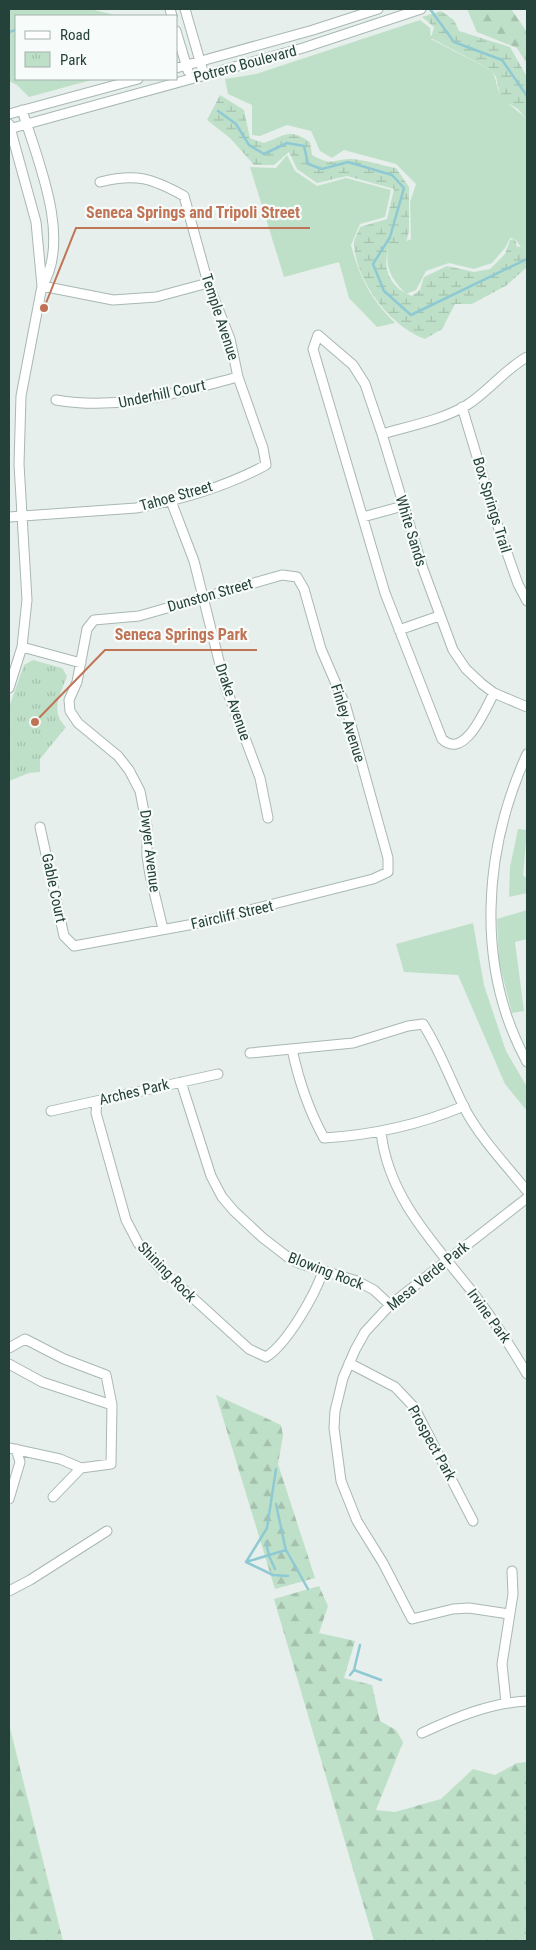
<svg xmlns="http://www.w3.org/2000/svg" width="536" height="1950" font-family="'Roboto Condensed',sans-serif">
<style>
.grass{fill:#bfe0c8}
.forest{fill:url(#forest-firs)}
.wetland{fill:url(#wetland-marsh)}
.park{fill:url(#park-tufts)}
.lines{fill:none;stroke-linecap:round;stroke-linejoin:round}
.stream{stroke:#8ec9d4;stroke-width:2.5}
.minor-casing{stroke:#a8b8b2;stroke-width:11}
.minor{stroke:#fff;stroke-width:9}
.labels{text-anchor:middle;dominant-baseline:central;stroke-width:4.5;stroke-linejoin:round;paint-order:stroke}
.street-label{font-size:15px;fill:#24423a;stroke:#f7fbf9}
.leader{fill:none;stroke:#c07456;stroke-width:2}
.callout-dot{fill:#c07456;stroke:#f7fbf9;stroke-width:2}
.callout-label{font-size:16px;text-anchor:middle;font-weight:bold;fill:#c07456;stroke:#f7fbf9;stroke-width:4.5;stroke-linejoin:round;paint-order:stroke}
</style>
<defs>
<pattern id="forest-firs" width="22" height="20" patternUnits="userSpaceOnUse" patternTransform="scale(1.25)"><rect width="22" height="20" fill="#bfe0c8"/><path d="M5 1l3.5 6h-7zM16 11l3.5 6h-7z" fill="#a4c1ad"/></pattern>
<pattern id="wetland-marsh" width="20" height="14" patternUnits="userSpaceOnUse" patternTransform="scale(1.25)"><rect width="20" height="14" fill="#bfe0c8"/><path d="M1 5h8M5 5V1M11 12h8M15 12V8" fill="none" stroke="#a4c1ad"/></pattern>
<pattern id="park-tufts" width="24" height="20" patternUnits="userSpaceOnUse" patternTransform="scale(1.25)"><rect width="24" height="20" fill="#bfe0c8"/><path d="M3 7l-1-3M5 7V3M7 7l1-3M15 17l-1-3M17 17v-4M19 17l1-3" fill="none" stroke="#a4c1ad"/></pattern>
</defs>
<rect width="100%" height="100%" fill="#e6efeb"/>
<path class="grass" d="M9,9H90L115,15L129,16H16V79H95L29,97L17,85L9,81Z
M420,20L430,28L431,39L491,70C497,78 496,88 501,95C508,106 519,110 527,120V246L521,247L515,239L510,238L505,248L492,263L474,269L449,263L426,271L416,290L406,294C393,280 385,270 388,250L411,239L410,202L416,184L396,164L344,150L332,158L320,151L311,131L287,125L260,136L252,135V105L228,94L225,79L256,74Z
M287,155L295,171L317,186L346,178L391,190L385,217L360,224L351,245C360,278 370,298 395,323L377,327L349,298L339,262L284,277L250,167L276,168Z
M518,829L527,830L523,875L527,879V893L509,897L510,867Z
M527,910V939L515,942L524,1011L512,1013L499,962L497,919Z
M473,923L484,985L506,1051L527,1087V1111L505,1084L458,975L404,972L396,944Z"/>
<path class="forest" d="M467,9H511L527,32V64L517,48L477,32Z
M216,1395L281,1425L283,1436L278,1464L315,1578L275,1589Z
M319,1586L328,1606L319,1633L355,1641L344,1678L372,1685L380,1721L396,1730L403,1742L376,1810L395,1812L441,1799L473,1769L495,1775L517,1763L527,1762V1941H374L274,1599Z
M9,1724L63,1941H9Z"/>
<path class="wetland" d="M441,11L454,20L459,31L510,47L527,77V120L518,109L504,101L500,94L496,77L491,70L431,38L434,27L422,17Z
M220,95L244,110L250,138L264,143C286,135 289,128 310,142L312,155C332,166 331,160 350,159C364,159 382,166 396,168L409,187V231L406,243L388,250C382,271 392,289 412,296L420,290L424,277L447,266L474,272L490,269L505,254L510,240L515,239L517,247L527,246V267L507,285L472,304H455L442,329L425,339C390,326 358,284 354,246C353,240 358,233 360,227L387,219L394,189L347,176L317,183L297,169L289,152L274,165H254L230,138L207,120Z"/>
<path class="park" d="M33,660L62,668L67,676C61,694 49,711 66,727L40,759V772L29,773L9,781V707L24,665Z"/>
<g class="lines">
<path class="stream" d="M430,9L454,42L502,60L527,96
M9,32L16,30
M218,111L236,124L249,145L264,154L287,143L304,146L308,164L322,169L348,162L392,175L404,188L390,237L373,264L384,291L411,315L527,259
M276,1504L286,1551
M266,1542L269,1556
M269,1556L275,1569
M246,1562L267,1528L276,1469
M288,1576L273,1575L246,1562L286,1550L308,1589
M354,1670L381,1680
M350,1675L354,1670L360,1645"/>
<g class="minor-casing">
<path id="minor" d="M170,9L172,16
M185,9L204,75
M176,31L188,71
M176,68L313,30L378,9
M9,114L138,79
M9,124L36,222L42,286
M9,129L303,48L421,9
M42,286L113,300L156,297L208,283
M56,400C121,411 175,393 238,377
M462,407L500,533L518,584L527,601
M382,434C410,426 442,420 467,405C489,391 504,370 527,357
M171,501L194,561L225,685L260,778L268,818
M9,517L136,508C180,500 227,486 266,465L263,448L238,377L230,339L208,283L184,196C152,178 136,173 100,182
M363,517L403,506
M399,630L439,616
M22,647L81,663
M9,688L22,647L27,600L19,464L21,396L42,286C72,239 37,158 22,110
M494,693C486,707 465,761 442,739L385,593L313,349L318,335L353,365L365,384L382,434L423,569L453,650L466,669L482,684L494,693L527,707
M527,754C483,851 475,967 527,1062
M40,827L64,936L74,946L194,924L373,879L388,872V858L346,707L321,649L304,589L297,577L282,575L139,616L94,620L87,629L77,682L69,700L70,711L78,723L118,756L129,770L140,791L147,827V856L150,875L163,929
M292,1049C299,1082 308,1109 324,1138C372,1135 419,1125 464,1106
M250,1053L353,1043L408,1026L423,1024C441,1052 451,1082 466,1111C482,1140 506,1165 527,1191
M181,1082L211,1176L222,1197L234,1211L263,1238L289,1258L301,1264L357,1281L374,1290L390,1305
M97,1101L96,1113L126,1220L138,1243L161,1269L249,1349L266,1357C287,1344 315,1295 323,1271
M51,1111L218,1074
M381,1132C388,1196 432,1241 470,1289C491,1316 510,1345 527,1374
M9,1348L25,1339L64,1359L106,1375L112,1405L42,1382L9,1364
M349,1363L395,1387L414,1407L473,1521
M9,1448L60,1459L81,1468
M53,1497L81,1468L111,1464L112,1405
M9,1499L20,1462L16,1449
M9,1591L30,1580L107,1531
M509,1614L469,1608L453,1609L412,1619L383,1563L357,1521L341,1481L334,1428L335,1411L343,1378L355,1350L365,1332L390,1305L527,1198
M506,1702L502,1664L513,1594L512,1571
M422,1733C456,1717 490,1703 527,1701"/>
</g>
<use href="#minor" class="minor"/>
</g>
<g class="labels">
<g class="street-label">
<text transform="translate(245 64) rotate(-15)">Potrero Boulevard</text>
<text transform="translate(220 317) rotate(72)">Temple Avenue</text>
<text transform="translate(162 394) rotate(-12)">Underhill Court</text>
<text transform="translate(176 496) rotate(-16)">Tahoe Street</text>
<text transform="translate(492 505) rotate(73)">Box Springs Trail</text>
<text transform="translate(411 531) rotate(73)">White Sands</text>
<text transform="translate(210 595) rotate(-16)">Dunston Street</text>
<text transform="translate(233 702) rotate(71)">Drake Avenue</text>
<text transform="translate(348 723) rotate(72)">Finley Avenue</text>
<text transform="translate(150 851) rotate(83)">Dwyer Avenue</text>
<text transform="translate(54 888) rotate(78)">Gable Court</text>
<text transform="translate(232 915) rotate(-13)">Faircliff Street</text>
<text transform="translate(134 1092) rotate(-13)">Arches Park</text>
<text transform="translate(326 1271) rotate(21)">Blowing Rock</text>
<text transform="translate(167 1272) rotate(46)">Shining Rock</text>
<text transform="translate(428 1276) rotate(-39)">Mesa Verde Park</text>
<text transform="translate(489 1316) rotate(54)">Irvine Park</text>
<text transform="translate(432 1443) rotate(61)">Prospect Park</text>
</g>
</g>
<path class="leader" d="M44 308L76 228H310M35 722L105 650H257"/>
<g class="callout-dot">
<circle cx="44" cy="308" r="5"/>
<circle cx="35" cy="722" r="5"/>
</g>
<g class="callout-label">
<text x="193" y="218">Seneca Springs and Tripoli Street</text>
<text x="181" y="640">Seneca Springs Park</text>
</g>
<rect width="536" height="1950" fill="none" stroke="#24423a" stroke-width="20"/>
<rect x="15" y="15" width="162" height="65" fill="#f7fbf9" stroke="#a3b1ad"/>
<rect x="25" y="31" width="25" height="8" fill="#ffffff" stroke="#a3b1ad"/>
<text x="60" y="40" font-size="15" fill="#24423a">Road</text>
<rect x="25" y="52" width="25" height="15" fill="url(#park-tufts)" stroke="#a3b1ad"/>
<text x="60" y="65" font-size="15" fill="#24423a">Park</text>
</svg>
